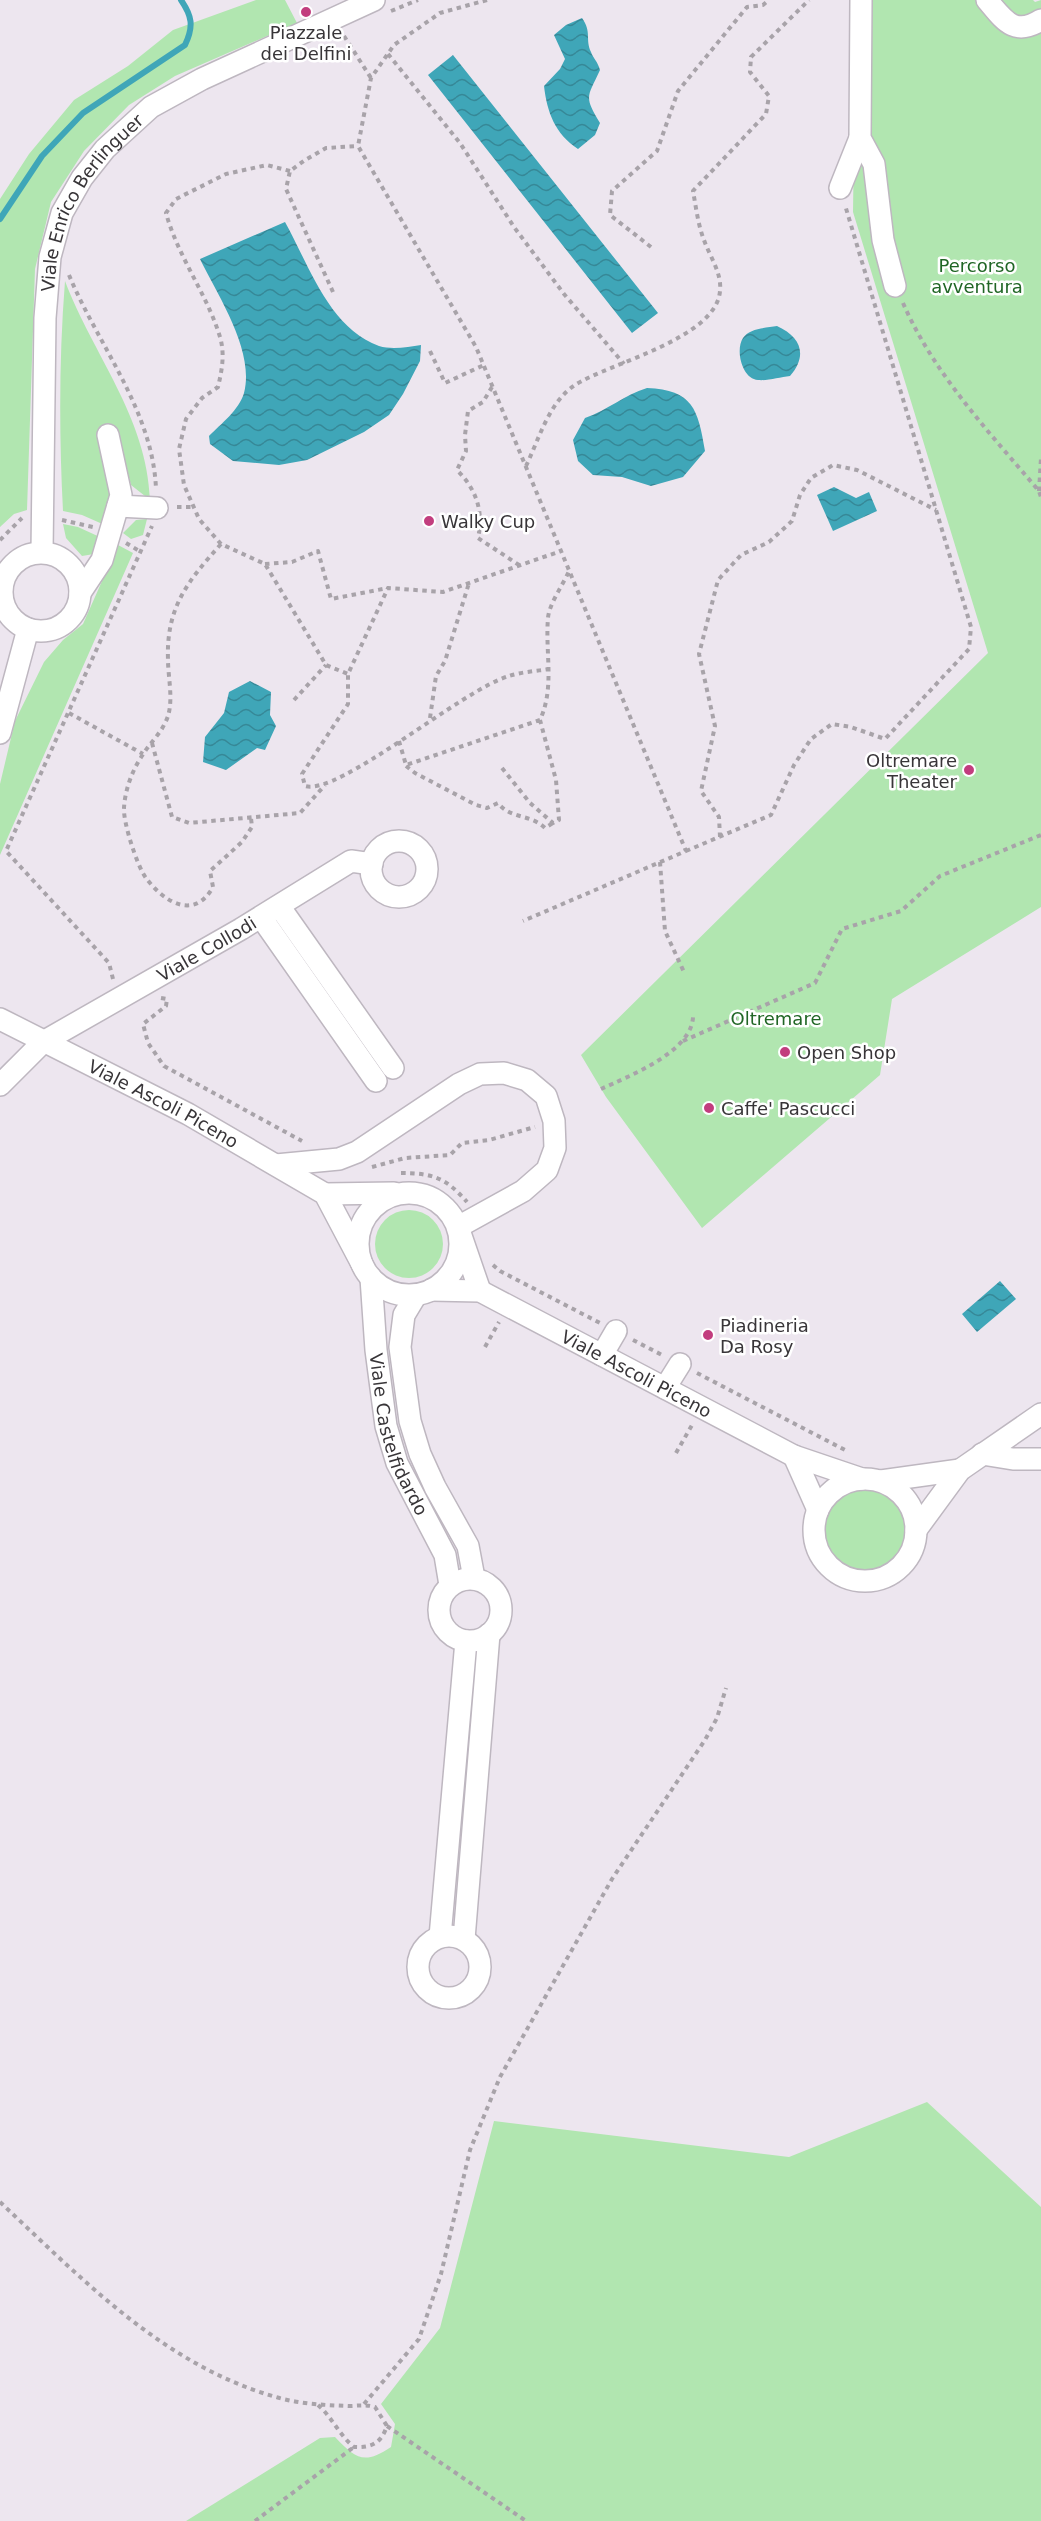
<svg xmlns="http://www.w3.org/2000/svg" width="1041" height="2521" font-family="'DejaVu Sans',sans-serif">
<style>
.green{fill:#b1e6b0}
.water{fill:url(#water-waves)}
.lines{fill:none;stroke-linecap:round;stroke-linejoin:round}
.stream{stroke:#3fa6b8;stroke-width:6}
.minor-casing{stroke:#beb7c0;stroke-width:24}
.path{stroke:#a8a3a9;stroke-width:4;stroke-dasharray:4.5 4.5;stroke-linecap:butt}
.minor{stroke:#fff;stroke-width:21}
.poi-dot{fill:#c23d7e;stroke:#fff;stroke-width:2}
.labels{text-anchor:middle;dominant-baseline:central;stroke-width:5;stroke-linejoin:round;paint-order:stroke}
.poi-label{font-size:18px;fill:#383538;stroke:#fff;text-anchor:start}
.street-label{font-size:18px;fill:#383538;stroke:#fff}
.park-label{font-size:18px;fill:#206625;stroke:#fff}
</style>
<defs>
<pattern id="water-waves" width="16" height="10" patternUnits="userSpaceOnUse" patternTransform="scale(1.5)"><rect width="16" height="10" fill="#3fa6b8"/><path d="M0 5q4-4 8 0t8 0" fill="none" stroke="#368897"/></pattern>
</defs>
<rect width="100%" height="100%" fill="#ede6ef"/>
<path class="green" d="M256,0H285L297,23L175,76L129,105L84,151L51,202L35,269L27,510L14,514L0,527V199L29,154L74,100L128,66L173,30Z
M856,0H1033L1035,2L1041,0V907L892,999L880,1075L702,1228L606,1097L581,1055L988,653L853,212Z
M65,281C93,355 147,417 150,500L131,485L115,426L99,429L112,498L107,526L82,515L63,511C59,434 59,357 65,281Z
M147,519L143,535L131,539L123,533L136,520Z
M63,524L78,527L102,538L94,554L82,556L66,538Z
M118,545L133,553L0,855V784L15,721L44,662L63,640L83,624Z
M375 1244a34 34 0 1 1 68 0a34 34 0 1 1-68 0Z
M822 1530a43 43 0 1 1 86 0a43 43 0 1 1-86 0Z
M927,2102L1041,2207V2521H186L320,2438L335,2437C356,2459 364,2465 391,2447L395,2424L381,2404L440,2328L494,2121L789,2157Z"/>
<path class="water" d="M582,18C592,32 585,39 591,52C593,58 598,62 600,70C588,97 583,95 600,123L595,135L578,149C555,134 547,112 544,86L560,69L565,59L554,35L566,25Z
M453,55L658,313L632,333L428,75Z
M285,222C309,265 329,328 379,346C392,350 408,347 421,345L420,361L403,394L389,415L364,432L307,460L279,465L233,461L210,444L209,436C221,424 239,410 244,393C255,351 218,296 200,259Z
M777,326C801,337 808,355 790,376C780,377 768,381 758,380C742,379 735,350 743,338C749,328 766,328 777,326Z
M647,388C693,390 698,409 705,451L683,477L651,486L622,477L593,475L578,461L573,440L585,418C608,410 624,395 647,388Z
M834,487L856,498L869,492L877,511L833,531L817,495Z
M250,681L271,692L270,715L276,726L265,750L257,748L226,770L203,762L205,737L224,713L229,692Z
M1000,1281L1016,1299L977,1332L962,1314Z"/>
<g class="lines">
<path class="stream" d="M0,219L42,156L83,113L185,45C194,26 192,16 181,0"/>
<g class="minor-casing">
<g id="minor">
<path d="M861,0L860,138L874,164L883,240L895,286"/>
<path d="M987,0C1004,20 1014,37 1041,20"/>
<path d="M840,188L860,138"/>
<path d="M118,506L157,508"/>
<path id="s1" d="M42,552L45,318L50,257L62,213L82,178L105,149L151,107L202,79L374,0"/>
<circle cx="41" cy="592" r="39"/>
<path d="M80,593L102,560L121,495L108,435"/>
<path d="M0,733L28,629"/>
<circle cx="399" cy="869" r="28"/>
<path d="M279,906L393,1068"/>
<path d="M261,917L376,1081"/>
<path id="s2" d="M0,1019L188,1114L325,1194L362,1264"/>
<path id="s3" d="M0,1085L43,1042L241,929L351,861L372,864"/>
<path d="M276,1165L339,1159L357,1152L459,1084L480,1074L504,1073L527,1080L546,1096L554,1121L555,1148L547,1170L523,1191L458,1227L480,1291"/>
<circle cx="409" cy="1244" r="51"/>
<path d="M325,1194L394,1193"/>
<path id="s4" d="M371,1278L376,1350L386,1426L397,1463L445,1555L450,1585"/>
<path id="s5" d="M431,1290L480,1291L794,1456L862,1479"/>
<path d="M416,1295L404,1315L400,1347L410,1421L420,1454L435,1487L468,1546L474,1578"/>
<path d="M602,1355L616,1331"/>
<path d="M665,1388L680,1364"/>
<path d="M982,1454L1013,1459H1041"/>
<path d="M794,1456L818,1510"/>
<circle cx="865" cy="1530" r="51"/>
<path d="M881,1481L960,1470"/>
<path d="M916,1530L960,1470L1041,1414"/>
<circle cx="470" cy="1610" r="31"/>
<circle cx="449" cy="1967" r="31"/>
<path d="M440,1937L466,1641"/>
<path d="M464,1939L489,1634"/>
</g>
</g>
<path class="path" d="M487,0L440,13L394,45L371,78L358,146L476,347L686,851L523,921
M391,11L418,0
M344,36L371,78
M388,54L460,143L514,227L564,294L624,364
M290,171L267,165L226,174L176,199L166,213C178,257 207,294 220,337C225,354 222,370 218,387L202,398L186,419L179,449L184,485L199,519L221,544L265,564L326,665L348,674
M651,247L610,215L612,191L657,151L678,91L747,7L763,5L769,0
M69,275C98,345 153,411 156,489
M333,292L286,189L290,171L305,160L326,148L358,146
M903,303C934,374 989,432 1039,491L1041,497
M430,351L445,383L484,365
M492,387L483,402L468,411L465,435L466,451L457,470C476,489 484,511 478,538L519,565
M526,466C539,439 549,402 575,385C609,363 716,339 720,291C722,273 710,257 704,240C698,225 696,207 693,191L766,114L769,96L750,72L751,57L809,0
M1039,491L1041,458
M177,507H194
M62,520L93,527
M0,540L22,518
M126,543L141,552
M221,544C188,581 166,607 168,660C168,679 175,705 165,723C160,734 150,743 144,753C133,768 125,789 124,808C123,822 137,866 146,878C164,902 194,921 213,887L210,871L242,842L252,827L251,818
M265,564L292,562L318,551L331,599L388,588
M550,669C536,671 521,672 509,676C463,689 339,796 305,786L302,774L348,704V674L388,588L443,592L561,551
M294,700L326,665
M69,713L143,754
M430,718L436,676L445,661L469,583
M399,741L406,765L540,720C555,687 545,653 548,618C549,604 563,585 569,571
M152,743L172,817L189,823L300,813L325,785
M406,766L415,773L476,805L487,808L498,803C510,819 531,814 545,828L553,823
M502,768L530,803L553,823L559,820L556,780L540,720
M720,837L719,817L701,791L715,726L699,654L718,580L741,555L769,542L792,521L800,495L811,478L833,465L857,470L936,510
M686,851L771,815L794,765L811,739L832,724L851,727L885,739L969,649L971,627L845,205
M660,862L665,931L684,972
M113,979L109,963L6,851L152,526
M161,998L167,999L166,1006L143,1024L148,1043L164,1066L302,1141
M683,1041L815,983L842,929L901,911L940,876L1041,835
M601,1089C629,1076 695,1051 693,1014
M372,1167L405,1158L450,1155L462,1143L489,1140L535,1127
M401,1173C433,1173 446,1178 467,1202
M493,1265L500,1271L600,1323
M633,1340L664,1356
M485,1347L499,1322
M697,1373L845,1450
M676,1453L692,1425
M0,2202C82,2279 165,2366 276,2397C299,2404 324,2405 348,2406C358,2406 365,2404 375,2407L387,2426C381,2443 372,2448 354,2447C339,2435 332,2417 318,2405
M364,2404L419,2339L441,2274L470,2150L500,2077L612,1879L705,1740L717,1718L726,1688
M387,2426L526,2521
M255,2521L354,2447"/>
<use href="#minor" class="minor"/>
</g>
<g class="poi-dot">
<circle cx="306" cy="12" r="6"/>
<circle cx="429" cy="521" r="6"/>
<circle cx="969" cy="770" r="6"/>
<circle cx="785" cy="1052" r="6"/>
<circle cx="709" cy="1108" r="6"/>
<circle cx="708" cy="1335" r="6"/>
</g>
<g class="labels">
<g class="poi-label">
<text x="306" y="32" text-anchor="middle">Piazzale<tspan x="306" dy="21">dei Delfini</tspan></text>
<text x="441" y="521">Walky Cup</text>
<text x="957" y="760" text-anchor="end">Oltremare<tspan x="957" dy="21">Theater</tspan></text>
<text x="797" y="1052">Open Shop</text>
<text x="721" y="1108">Caffe' Pascucci</text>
<text x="720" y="1325">Piadineria<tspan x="720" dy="21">Da Rosy</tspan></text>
</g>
<g class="street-label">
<text stroke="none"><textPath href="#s1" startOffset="363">Viale Enrico Berlinguer</textPath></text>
<text stroke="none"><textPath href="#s3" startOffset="249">Viale Collodi</textPath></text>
<text stroke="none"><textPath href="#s2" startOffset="184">Viale Ascoli Piceno</textPath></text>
<text stroke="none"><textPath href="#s5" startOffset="226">Viale Ascoli Piceno</textPath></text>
<text stroke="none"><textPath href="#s4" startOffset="160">Viale Castelfidardo</textPath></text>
</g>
<g class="park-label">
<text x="977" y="265">Percorso<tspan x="977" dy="21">avventura</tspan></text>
<text x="776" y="1018">Oltremare</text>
</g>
</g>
</svg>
